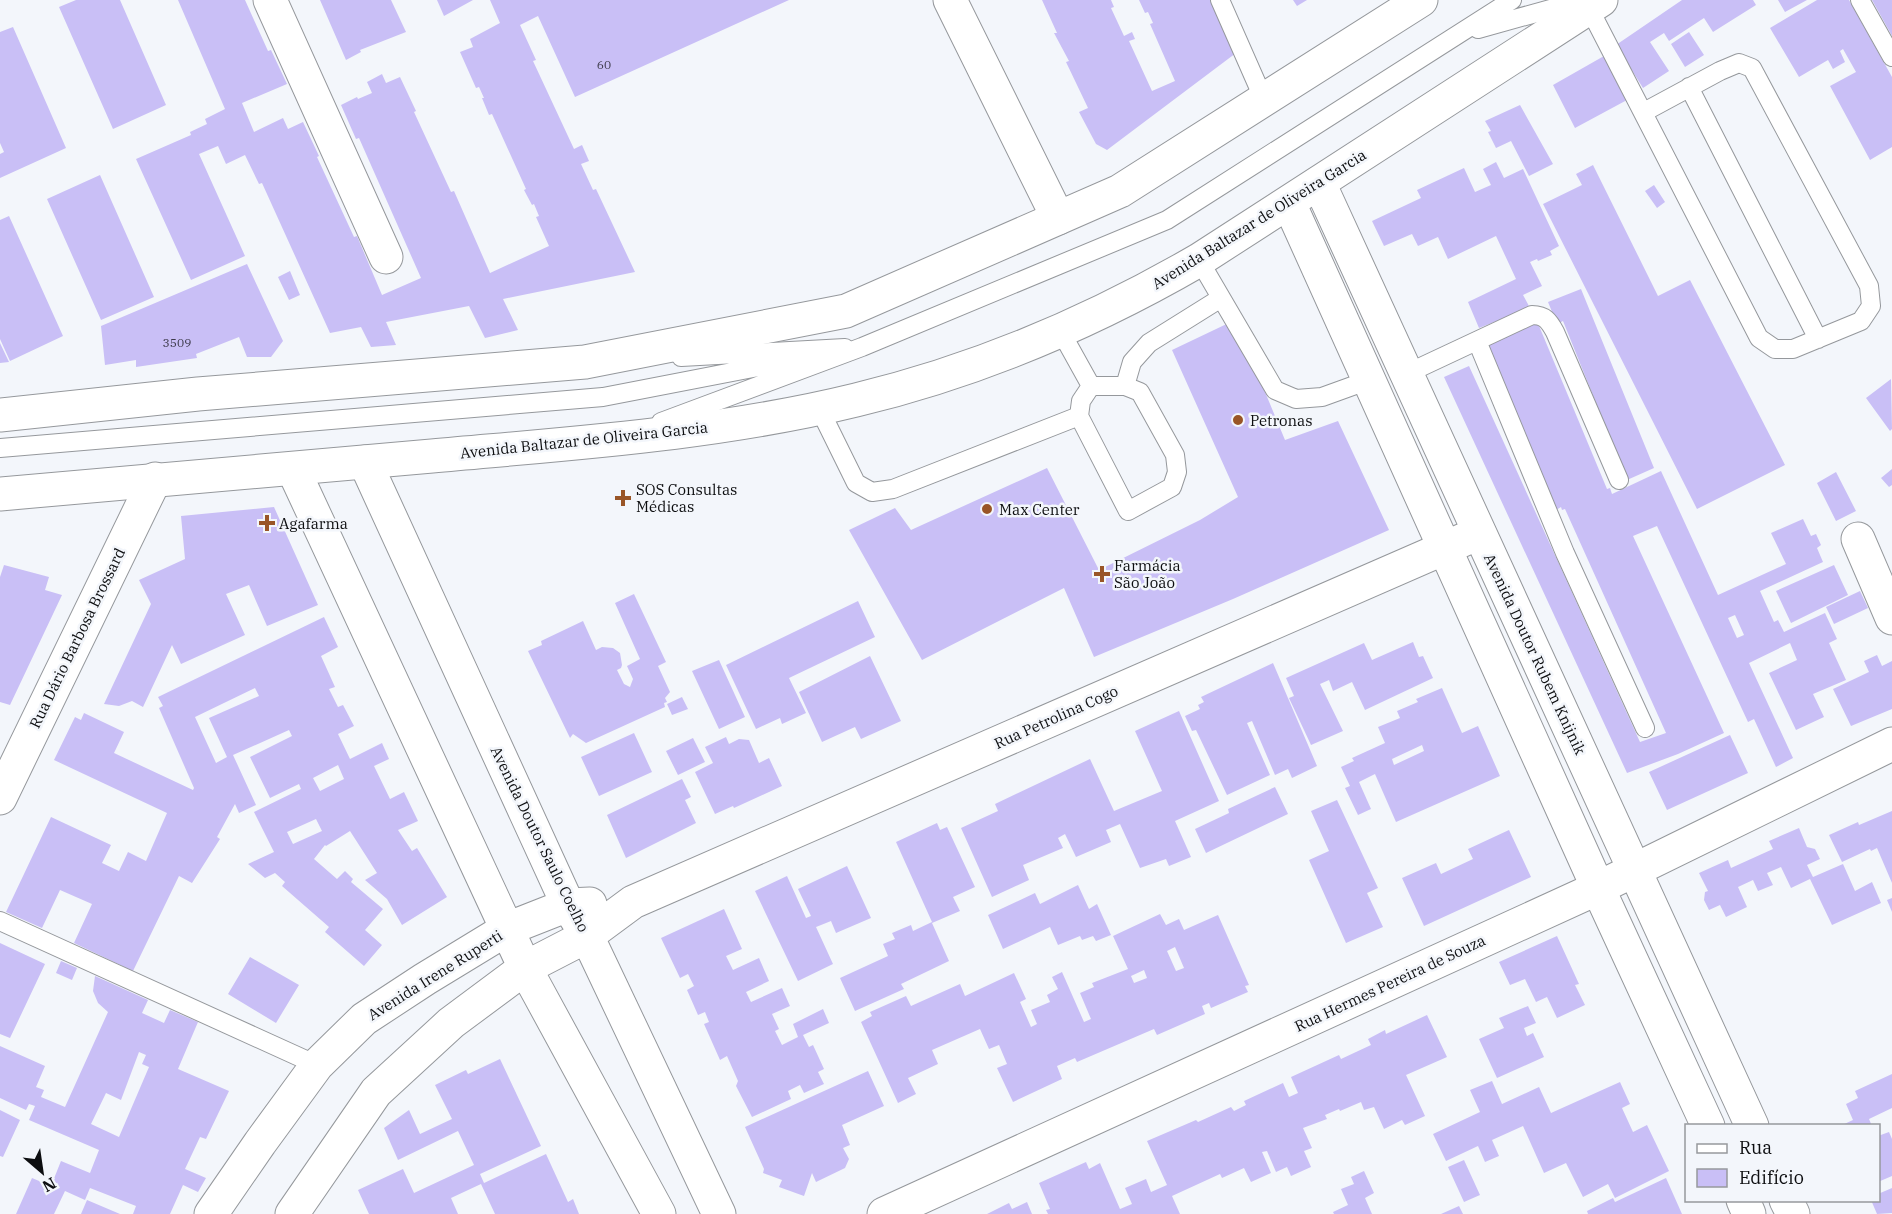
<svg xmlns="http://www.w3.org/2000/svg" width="1892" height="1214" font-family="'IBM Plex Serif',serif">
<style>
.building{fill:#c9bff6;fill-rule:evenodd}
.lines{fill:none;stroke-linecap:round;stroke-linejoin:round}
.lane-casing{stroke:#95989c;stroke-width:20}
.street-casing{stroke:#95989c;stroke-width:35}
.secondary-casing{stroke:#95989c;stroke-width:35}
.primary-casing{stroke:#95989c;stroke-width:35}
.lane{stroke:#fff;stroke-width:18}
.street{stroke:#fff;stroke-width:33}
.secondary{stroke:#fff;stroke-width:33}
.primary{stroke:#fff;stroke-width:33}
.poi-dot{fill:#995527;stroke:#f3f6fb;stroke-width:2}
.labels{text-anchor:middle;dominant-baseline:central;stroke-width:5;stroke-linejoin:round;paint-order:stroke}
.number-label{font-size:12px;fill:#3c3a4a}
.street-label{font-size:15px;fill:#0d0e10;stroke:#f3f6fb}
.poi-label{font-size:15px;fill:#0d0e10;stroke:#f3f6fb;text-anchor:start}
</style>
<rect width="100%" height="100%" fill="#f3f6fb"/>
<path class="building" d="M76,0H120L166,105L113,129L59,7Z
M178,0H245L268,51L271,50L287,84L242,103L254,132L283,118L288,129L303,122L319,156L317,157L354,237L357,236L382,295L421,278L359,138L356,139L341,105L357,97L358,99L372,93L367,82L382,74L386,83L400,77L416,111L414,112L451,192L454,191L490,273L549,246L536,217L539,216L534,204L532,205L524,190L526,189L492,114L489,115L482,98H484L479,87L476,88L460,52L473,47L470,39L500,23L490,0H789L575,97L538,16L520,25L536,60L533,61L574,149L582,145L589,161L581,164L593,190L596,189L635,272L503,299L518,330L485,338L469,306L386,322L396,345L371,347L361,327L330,333L262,183L259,184L245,155L226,164L218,146L199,154L245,256L191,280L136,159L191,135L190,132L207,124L205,119L225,109Z
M320,0H391L406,32L360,50L361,52L346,60Z
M437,0H473L444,16Z
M1042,0H1111L1114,7L1111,8L1124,36L1132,32L1135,39L1129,41L1152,91L1175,81L1150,24L1153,23L1148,12L1145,13L1139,0H1212L1236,53L1107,150L1096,144L1079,112L1088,108L1066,62L1069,61L1054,33H1057Z
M1293,0H1307L1297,6Z
M1682,0H1753L1756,5L1713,32L1704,18L1669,41L1664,33L1650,42L1669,71L1643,88L1616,45Z
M1778,0H1807L1785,12Z
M1817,0H1849L1892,77V147L1870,160L1830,86L1856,72L1843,49L1840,51L1845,62L1833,69L1828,60L1799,77L1770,28Z
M1872,0H1892V36Z
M13,27L66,148L0,178V154L4,152L0,143V32Z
M1689,32L1704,55L1685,67L1671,44Z
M1604,56L1627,100L1575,128L1553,85Z
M1520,105L1553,164L1529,176L1511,141L1496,148L1488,132L1491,131L1485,121Z
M1496,162L1504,178L1523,169L1559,246L1550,251L1552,255L1538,261L1537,259L1530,262L1542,286L1523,295L1530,308L1479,328L1468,302L1516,279L1496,236L1448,259L1438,237L1418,246L1412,234L1384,246L1372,221L1421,198L1417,190L1464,168L1475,192L1491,185L1483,169Z
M1593,165L1658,296L1690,280L1785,465L1697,509L1543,204L1582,185L1576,174Z
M100,175L154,297L101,320L47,199Z
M1654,185L1665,202L1657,208L1645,191Z
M9,216L63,336L10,361L0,339V220Z
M247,264L283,341L271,357H247L239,337L196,354L197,358L136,367V360L105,365L101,326Z
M290,271L300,295L289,300L278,277Z
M1581,289L1654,468L1627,480L1563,321L1557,324L1548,302Z
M1235,320L1285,440L1338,421L1389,530L1233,599L1094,657L1064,588L922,660L849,530L895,508L911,530L1047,468L1099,570L1200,520L1238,497L1172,350Z
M1537,321L1607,489L1610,488L1612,494L1661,471L1718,595L1786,564L1771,533L1803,519L1811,536L1816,534L1821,545L1817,548L1823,562L1760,591L1774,622L1778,620L1784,632L1825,613L1837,639L1829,643L1846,680L1813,694L1824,717L1796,730L1769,673L1797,660L1790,643L1749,663L1793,758L1776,767L1754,719L1748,722L1657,526L1633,536L1724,733L1678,754L1627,773L1444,377L1469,366L1640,742L1666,733L1565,509L1562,510L1561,507L1556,510L1485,342ZM1735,615L1744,635L1737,638L1728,618Z
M0,343L9,362L0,363Z
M1891,379L1892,429L1890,431L1866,398Z
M1892,469V485L1889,487L1881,478Z
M1836,472L1856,511L1836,521L1817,483Z
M274,507L318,605L267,626L249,585L226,594L245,635L181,664L172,645L143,707L132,701L119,706L104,704L151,604L139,580L185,559L181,516Z
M4,565L49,577L45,590L62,595L10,705L0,702V577Z
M1834,565L1848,595L1791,623L1776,591Z
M1860,591L1868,608L1834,624L1826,607Z
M634,594L666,662L658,666L670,692L665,698L667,702L664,703L665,707L586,743L573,734L570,738L528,651L542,645L541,641L583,621L596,650L602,647L613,648L620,653L622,665L621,668L617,670L624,684L630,687L633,679L627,666L640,659L615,603Z
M858,601L875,637L789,678L806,713L782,724L780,718L756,729L726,665Z
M324,617L338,647L321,656L335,687L329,689L338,707L343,705L354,726L338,734L350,759L382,743L389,759L374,766L390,799L404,792L418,821L398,830L412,851L417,848L447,897L402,925L387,899L365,880L377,873L350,831L326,846L325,845L314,859L337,879L345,871L353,879L351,882L383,909L365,930L382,945L364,966L325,932L329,927L282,886L285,882L275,873L265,878L248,864L274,852L254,812L301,789L299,784L270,798L250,757L292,736L289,730L233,755L256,805L239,813L235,804L217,837L220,839L192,883L179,876L133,971L74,943L92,904L60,890L42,928L6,912L51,817L111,845L102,863L119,871L128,852L146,861L167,813L54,760L75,717L81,720L84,713L124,732L114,753L193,790L194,788L159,708L163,706L158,697ZM255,688L259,696L209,718L227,757L216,763L195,717ZM338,765L344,779L320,791L313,778ZM316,819L322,831L293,844L287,832Z
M1413,642L1419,657L1423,656L1433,678L1365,710L1352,682L1333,691L1329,680L1320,684L1343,731L1311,745L1289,698L1294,696L1286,678L1364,643L1372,660Z
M1877,655L1882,666L1892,661V709L1851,726L1833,689L1869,672L1864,661Z
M870,656L901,721L861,739L855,727L822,742L799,692Z
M719,660L745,717L719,729L692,671Z
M1273,663L1317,766L1292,778L1288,769L1275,775L1252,721L1247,723L1270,775L1227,795L1196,730L1192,731L1185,716L1200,709L1198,705L1204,702L1201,697Z
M1442,688L1462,733L1478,726L1500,776L1396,822L1375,774L1359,782L1371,809L1358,815L1345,788L1350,786L1341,767L1354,761L1352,758L1385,743L1378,727L1400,718L1397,711L1418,702L1416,699ZM1422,745L1424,751L1394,765L1392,759Z
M682,697L688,709L672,715L667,704Z
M1179,711L1219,801L1175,821L1191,857L1169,866L1166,859L1140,868L1120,824L1106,830L1111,842L1076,857L1065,834L1058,838L1063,848L1023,865L1029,880L992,897L961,828L998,811L995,804L1090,759L1114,811L1162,791L1135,731Z
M634,733L652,772L599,796L581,757Z
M1730,735L1748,773L1667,810L1649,772Z
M726,737L729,744L739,739L749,740L759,763L769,758L782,786L734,808L733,806L715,814L695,772L713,763L705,747Z
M693,738L705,762L678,775L666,751Z
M682,779L691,797L685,800L696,823L626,858L607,815Z
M1275,787L1288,814L1206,853L1195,829L1229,813L1228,809Z
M1337,800L1378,888L1367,893L1383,927L1346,943L1309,860L1329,851L1311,811Z
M1892,811V883L1877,848L1871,851L1870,849L1842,862L1829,835L1858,822L1859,825Z
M937,823L940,830L947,827L975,887L953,897L960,911L932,923L949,961L901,984L904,989L855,1011L840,978L888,956L883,944L895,939L892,933L911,925L913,931L932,922L896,842Z
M1799,828L1807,847L1815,849L1820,859L1807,865L1813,877L1843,864L1855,891L1872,882L1881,903L1832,925L1810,879L1791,888L1781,867L1767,873L1773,885L1758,891L1753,880L1738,887L1747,907L1726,917L1720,905L1709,910L1704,900L1705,892L1708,891L1699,873L1728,860L1731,868L1773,849L1769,841Z
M1509,830L1531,877L1424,926L1402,878L1436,863L1441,874L1473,859L1468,849Z
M847,866L871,918L836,933L831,921L816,927L833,964L798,981L755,891L787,876L806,918L811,916L798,889Z
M1078,885L1089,909L1097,904L1111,935L1096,941L1093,936L1082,940L1080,936L1058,945L1050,927L1003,949L988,915L1035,893L1040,904Z
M1892,898V912L1887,900Z
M724,909L742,949L726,956L733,970L759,958L769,981L746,992L751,1002L782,988L790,1006L772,1014L779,1029L775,1031L782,1045L798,1037L793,1024L823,1009L829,1023L803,1035L809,1047L813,1045L824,1069L818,1072L824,1084L804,1093L800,1085L788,1091L791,1099L752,1117L736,1086L738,1081L727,1056L720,1060L704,1024L709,1022L705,1012L698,1015L687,990L694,986L688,974L680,978L661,938Z
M1160,914L1166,925L1179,919L1184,930L1218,915L1249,985L1245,986L1248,992L1211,1008L1209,1003L1202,1006L1205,1014L1157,1035L1154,1029L1077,1062L1075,1058L1057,1066L1062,1079L1013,1102L997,1068L1007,1064L999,1045L989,1049L980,1029L932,1050L938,1064L908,1078L916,1094L898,1103L861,1022L872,1016L870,1012L906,996L911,1006L960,984L965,996L1014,973L1026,999L1020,1002L1031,1027L1037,1024L1031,1010L1050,1002L1047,995L1058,989L1052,977L1062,972L1084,1022L1091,1019L1080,993L1094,987L1092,983L1128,969L1113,936ZM1175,947L1184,968L1176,971L1167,951ZM1144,970L1147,978L1134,983L1131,976Z
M1557,936L1579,984L1575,985L1585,1005L1557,1018L1547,997L1536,1002L1525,979L1510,985L1499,962Z
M0,943L45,964L10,1038L0,1034Z
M250,957L299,985L276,1023L228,994Z
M61,961L77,968L72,980L56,973Z
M95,976L148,1000L142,1013L164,1023L170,1010L198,1022L178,1069L229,1091L206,1139L200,1137L185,1169L206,1178L198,1192L183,1185L170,1214H133L136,1206L90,1188L85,1200L65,1191L54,1214H16L32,1178L51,1186L61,1161L90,1173L99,1150L29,1120L35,1106L29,1104L26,1110L0,1098V1046L45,1066L36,1087L44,1090L41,1097L65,1107L108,1012L98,1003L93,991ZM139,1052L146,1055L142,1064L149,1067L119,1137L91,1124L106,1093L121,1100Z
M1528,1006L1536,1023L1524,1028L1527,1036L1533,1033L1544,1057L1497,1078L1479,1039L1504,1028L1499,1018Z
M1427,1015L1447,1057L1406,1075L1425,1116L1405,1125L1402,1120L1384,1129L1374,1107L1364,1110L1361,1102L1340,1111L1339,1109L1325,1115L1327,1119L1303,1128L1312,1148L1304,1151L1311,1167L1291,1176L1287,1167L1276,1172L1267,1151L1262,1152L1271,1173L1251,1182L1244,1168L1222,1178L1220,1174L1172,1196L1180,1214H1048L1046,1210L1050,1209L1039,1183L1086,1162L1089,1169L1100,1163L1120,1209L1132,1204L1125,1188L1146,1179L1151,1192L1167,1185L1147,1141L1196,1120L1198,1122L1231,1107L1234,1111L1246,1105L1244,1101L1283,1083L1289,1097L1298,1093L1291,1077L1339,1055L1341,1059L1371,1045L1368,1039L1385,1030L1386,1034Z
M500,1059L541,1146L480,1174L484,1183L546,1154L568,1202L573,1199L579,1214H495L481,1184L451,1198L458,1214H369L358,1190L403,1169L414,1193L474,1165L458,1131L398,1160L384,1128L409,1110L420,1134L452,1119L435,1085L466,1070L468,1074Z
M868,1071L884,1106L842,1125L850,1145L843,1148L849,1159L845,1168L816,1182L812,1173L804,1196L779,1187L782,1180L763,1173L764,1169L745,1127Z
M1892,1074V1108L1869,1119L1872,1126H1840L1853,1120L1846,1104L1858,1098L1855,1091Z
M1492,1081L1502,1104L1539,1087L1551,1113L1620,1082L1630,1104L1622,1108L1633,1132L1647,1125L1669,1171L1615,1198L1608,1184L1583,1197L1566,1163L1544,1173L1523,1126L1492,1140L1499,1156L1485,1162L1478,1146L1446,1161L1433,1134L1480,1112L1470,1090Z
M0,1110L20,1120L3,1157L0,1156Z
M1889,1132L1892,1139V1176L1878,1182V1136Z
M1464,1160L1480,1195L1464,1202L1448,1167Z
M1364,1171L1374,1193L1365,1198L1372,1214H1334L1333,1212L1348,1205L1341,1189L1354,1184L1351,1177Z
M1666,1178L1682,1214H1588L1587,1211L1613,1198L1615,1202Z
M1892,1188V1213L1877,1214L1871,1200H1878V1194Z
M87,1200L120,1214H81Z
M1027,1202L1032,1214H987L1009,1203L1012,1209Z
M1459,1206L1463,1214H1441Z"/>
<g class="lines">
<g class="lane-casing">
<path id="lane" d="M1220,0L1264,100
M1860,0L1892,57
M1589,8L1759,338L1775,349H1793L1861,321L1871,306L1869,286L1752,68L1739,63L1720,71L1644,112
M1478,29L1583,0
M1689,87L1818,339
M1199,260L1275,390L1296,399L1322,397L1369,380
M1061,332L1091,386
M1477,341L1565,553L1645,728
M681,357L845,348
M1406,374L1532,315C1545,315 1549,321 1555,332L1619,480
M1091,386H1125L1140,392L1175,455L1177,472L1172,487L1128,511L1079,416L1081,401Z
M1125,386L1132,362L1149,343L1221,298
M819,408L856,483L872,492L893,489L1079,416
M661,422L862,347L1167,220L1512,0
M0,448L603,397L810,357
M0,921L317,1065"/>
</g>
<g class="street-casing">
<path id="street" d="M270,0L386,257
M950,0L1058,218
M365,462L568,905L587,936L719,1214
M293,469L525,968L659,1214
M1858,539L1892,618
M0,798L155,479
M211,1214L260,1143L317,1065L364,1019L425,979L507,929L568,905L590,904
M292,1214L376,1092L451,1023L525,968L587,936L633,902L1479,533
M884,1214L1598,888L1892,744"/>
</g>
<g class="secondary-casing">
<path id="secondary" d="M1319,183L1752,1126
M1289,203L1598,888L1708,1126
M1743,1200L1749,1214
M1786,1200L1793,1214"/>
</g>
<g class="primary-casing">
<path id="primary" d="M0,415L198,394L585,362L846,311L1120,191L1421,0
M0,494C144,480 288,468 432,456C574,443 717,434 856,400C977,371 1092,322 1199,260L1601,0"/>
</g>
<use href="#lane" class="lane"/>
<use href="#street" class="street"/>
<use href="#secondary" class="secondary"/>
<use href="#primary" class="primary"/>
</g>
<g class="poi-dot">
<circle cx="1238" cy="420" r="6"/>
<path d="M620 489h6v6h6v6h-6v6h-6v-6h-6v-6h6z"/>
<circle cx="987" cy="509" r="6"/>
<path d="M264 514h6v6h6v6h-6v6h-6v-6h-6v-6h6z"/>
<path d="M1099 565h6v6h6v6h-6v6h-6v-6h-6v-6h6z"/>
</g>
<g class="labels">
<g class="number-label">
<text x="604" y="64">60</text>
<text x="177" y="342">3509</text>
</g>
<g class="street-label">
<text transform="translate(1259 219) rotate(-32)">Avenida Baltazar de Oliveira Garcia</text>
<text transform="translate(584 440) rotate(-6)">Avenida Baltazar de Oliveira Garcia</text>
<text transform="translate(77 638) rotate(-64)">Rua Dário Barbosa Brossard</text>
<text transform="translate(1535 654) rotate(65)">Avenida Doutor Rubem Knijnik</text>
<text transform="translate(1056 717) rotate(-24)">Rua Petrolina Cogo</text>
<text transform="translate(540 839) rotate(64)">Avenida Doutor Saulo Coelho</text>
<text transform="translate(435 975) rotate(-32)">Avenida Irene Ruperti</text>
<text transform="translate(1390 983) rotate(-25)">Rua Hermes Pereira de Souza</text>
</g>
<g class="poi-label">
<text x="1250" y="420">Petronas</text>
<text x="636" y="489">SOS Consultas<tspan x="636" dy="17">Médicas</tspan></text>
<text x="999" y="509">Max Center</text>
<text x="279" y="523">Agafarma</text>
<text x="1114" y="565">Farmácia<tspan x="1114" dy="17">São João</tspan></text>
</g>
</g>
<rect x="1685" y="1124" width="195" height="78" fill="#f3f6fb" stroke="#97999d" stroke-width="1.5"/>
<rect x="1697" y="1144" width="30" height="9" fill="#ffffff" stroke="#97999d" stroke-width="1.5"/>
<text x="1739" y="1154" font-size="18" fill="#0d0e10">Rua</text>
<rect x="1697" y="1169" width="30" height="18" fill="#c9bff6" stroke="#97999d" stroke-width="1.5"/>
<text x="1739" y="1184" font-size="18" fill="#0d0e10">Edifício</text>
<g transform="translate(42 1172) rotate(151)" stroke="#f3f6fb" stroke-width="4.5" paint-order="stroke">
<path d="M0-4.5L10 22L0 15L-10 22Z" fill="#0d0e10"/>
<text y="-9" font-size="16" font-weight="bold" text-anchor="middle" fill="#0d0e10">N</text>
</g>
</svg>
